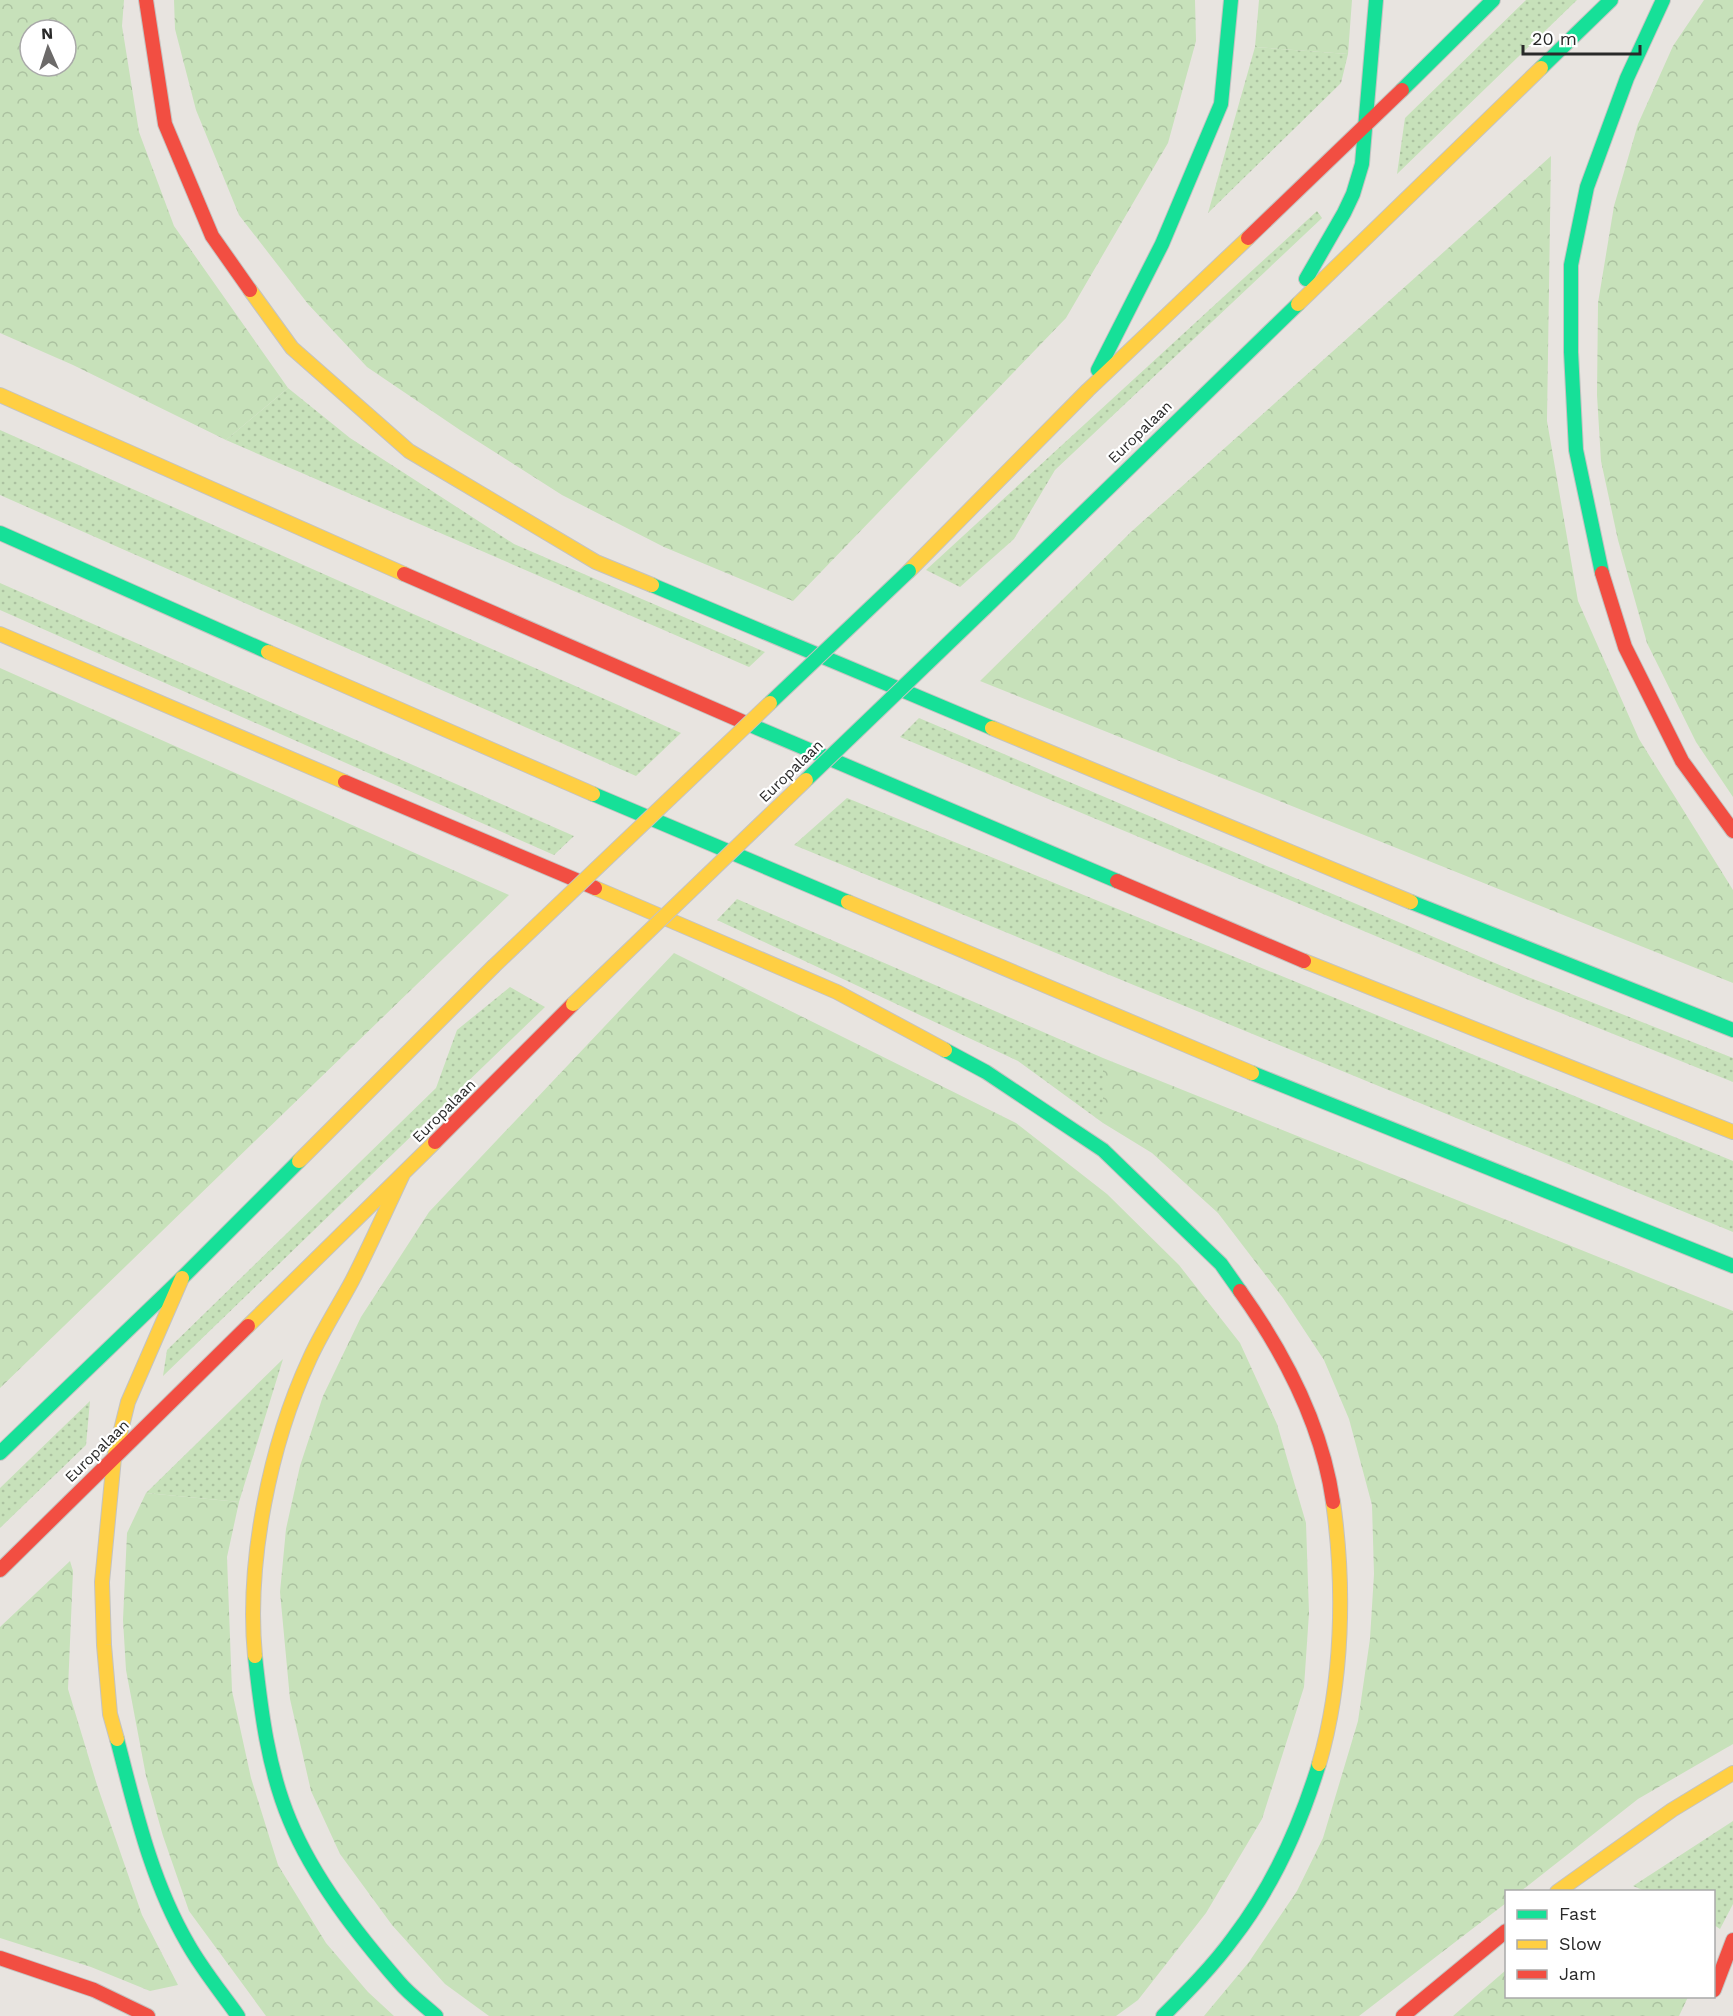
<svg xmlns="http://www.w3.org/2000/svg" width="1733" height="2016" font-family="'Work Sans',sans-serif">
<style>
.grass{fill:url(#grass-dots)}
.forest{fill:url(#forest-crowns);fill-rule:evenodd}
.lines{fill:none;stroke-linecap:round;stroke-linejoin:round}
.fast-casing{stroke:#c4c3c1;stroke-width:16}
.slow-casing{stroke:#c4c3c1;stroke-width:16}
.jam-casing{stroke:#c4c3c1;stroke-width:16}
.fast{stroke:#16e098;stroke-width:14}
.slow{stroke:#ffcf43;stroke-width:14}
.jam{stroke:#f24e42;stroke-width:14}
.fast-bridge-casing{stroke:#c4c3c1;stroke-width:16;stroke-linecap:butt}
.slow-bridge-casing{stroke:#c4c3c1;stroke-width:16;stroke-linecap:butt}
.fast-bridge{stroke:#16e098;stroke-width:14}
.slow-bridge{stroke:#ffcf43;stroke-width:14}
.labels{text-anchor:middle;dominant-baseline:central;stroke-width:4.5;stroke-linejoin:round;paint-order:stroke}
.street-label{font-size:15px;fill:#292929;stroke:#fff}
</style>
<defs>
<pattern id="grass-dots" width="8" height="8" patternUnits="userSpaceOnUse" patternTransform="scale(1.5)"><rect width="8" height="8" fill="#c7e1ba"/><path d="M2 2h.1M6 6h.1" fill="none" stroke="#abc1a0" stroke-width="1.8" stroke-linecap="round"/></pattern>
<pattern id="forest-crowns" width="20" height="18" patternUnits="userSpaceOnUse" patternTransform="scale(1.5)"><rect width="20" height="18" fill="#c7e1ba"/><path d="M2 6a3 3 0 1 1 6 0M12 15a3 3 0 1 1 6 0" fill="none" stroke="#abc1a0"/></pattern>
</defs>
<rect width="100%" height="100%" fill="#e8e4e0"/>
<path class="grass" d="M1526,0H1577L1397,174L1405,118Z
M1255,47L1348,54L1341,83L1208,213Z
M1317,211L1322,218L1055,470L1014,539L960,587L926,570Z
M288,388L350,438L514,544L765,652L749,667L226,440Z
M0,430L681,733L636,776L0,495Z
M0,583L574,836L554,855L0,610Z
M919,718L1528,977L1733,1058V1082L1526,999L900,737Z
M847,798L1733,1161V1232L794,845Z
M737,899L1103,1058V1123L1018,1061L717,920Z
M510,987L545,1007L163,1376L167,1350L436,1088L457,1030Z
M283,1359L239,1502L146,1493Z
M90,1401L86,1445L0,1528V1488Z
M1733,1821V1904L1720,1929L1714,1925V1892L1645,1891L1633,1886Z"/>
<path class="forest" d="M0,0H124L122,26L139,132L174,226L288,388L226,440L73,365L0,333ZM30,30H66V66H30Z
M174,0H1195L1196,41L1168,143L1066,318L793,601L664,547L562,495L460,430L367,367L308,304L239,215L196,110L175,29Z
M1259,0H1352L1348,54L1255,47Z
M1704,0H1733V797L1696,742L1647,643L1618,540L1601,461L1597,395L1598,303L1614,206L1638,124L1673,46Z
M1551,156L1547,421L1578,601L1639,739L1733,890V983L980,681L1132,531Z
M0,668L509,895L0,1388Z
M674,953L1016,1123L1107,1194L1179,1265L1240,1343L1277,1424L1306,1523L1309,1613L1304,1687L1262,1819L1206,1913L1138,2000L1116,2016H489L445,1984L392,1925L340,1854L311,1791L290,1699L280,1592L286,1529L300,1466L323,1396L361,1317L429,1212Z
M1103,1058L1733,1311V1744L1638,1799L1521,1891L1506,1892V1903L1359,2016H1204L1249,1962L1297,1891L1323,1838L1358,1721L1370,1639L1374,1574L1372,1505L1349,1419L1324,1360L1283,1298L1218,1213L1152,1153L1103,1123Z
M146,1493L239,1502L227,1557L232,1691L251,1778L278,1865L326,1943L368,1992L394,2016H266L189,1911L163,1836L146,1776L126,1670L123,1620L127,1533Z
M70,1561L73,1571L68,1689L97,1785L142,1915L178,1985L150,1991L91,1967L0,1938V1627Z
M1506,1970V1996L1688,1997L1679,2016H1453Z"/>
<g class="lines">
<g class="fast-casing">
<path id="fast" d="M1541,68L1611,0
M1402,90L1493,0
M1306,279L1344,213L1353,194L1362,164L1376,0
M1098,370L1162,244L1221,104L1231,0
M0,533L268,652
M1602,573L1576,450L1571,352V265L1587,187L1627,78L1663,0
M652,585L992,728
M985,608L1298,304
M748,724L1117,881
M593,794L848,902
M1411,902L1733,1030
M945,1050L986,1072L1103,1150L1221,1264L1240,1291
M1252,1073L1733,1266
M0,1453L182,1278L299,1161
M255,1656C261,1711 268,1769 290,1821C314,1879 358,1935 399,1982C410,1995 424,2005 436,2016
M117,1739C135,1808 151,1881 188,1944C202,1969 221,1992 238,2016
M1163,2016C1188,1991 1213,1966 1234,1937C1273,1886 1300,1826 1319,1764"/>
</g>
<g class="slow-casing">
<path id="slow" d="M250,290L292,348L409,451L596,562L652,585
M1298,304L1541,68
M0,395L404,574
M909,571L1088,390L1248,238
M0,634L345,782
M268,652L593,794
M992,728L1411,902
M595,888L837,992L945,1050
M848,902L1252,1073
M1304,961L1733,1132
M299,1161L493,967
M248,1326L435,1142
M255,1656C246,1562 270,1444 310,1358C322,1332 338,1307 352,1281C370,1246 386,1210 403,1174
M117,1739L110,1714L104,1645L102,1582L114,1458L128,1402L182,1278
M1319,1764C1343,1682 1345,1586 1333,1502
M1557,1892L1672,1810L1733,1773"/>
</g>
<g class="jam-casing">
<path id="jam" d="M146,0L165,124L212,236L250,290
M1248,238L1402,90
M1602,573L1625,647L1682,761L1733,831
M404,574L748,724
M345,782L595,888
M1117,881L1304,961
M435,1142L573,1004
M1240,1291C1285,1354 1322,1425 1333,1502
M0,1570L248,1326
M0,1958L94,1990L148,2016
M1714,1990L1733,1940
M1403,2016L1506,1931"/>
</g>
<use href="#fast" class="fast"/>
<use href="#slow" class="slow"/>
<use href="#jam" class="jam"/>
<g class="fast-bridge-casing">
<path id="fast-bridge" d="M770,703L909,571
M806,780L985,608"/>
</g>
<g class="slow-bridge-casing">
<path id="slow-bridge" d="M493,967L770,703
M573,1004L806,780"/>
</g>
<use href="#fast-bridge" class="fast-bridge"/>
<use href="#slow-bridge" class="slow-bridge"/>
</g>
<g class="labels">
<g class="street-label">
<text transform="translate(1140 432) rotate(-44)">Europalaan</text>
<text transform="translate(791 771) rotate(-44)">Europalaan</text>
<text transform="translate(444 1111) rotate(-45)">Europalaan</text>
<text transform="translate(97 1451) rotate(-44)">Europalaan</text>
</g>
</g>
<rect x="1505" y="1890" width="210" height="108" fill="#ffffff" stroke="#a9a9a9" stroke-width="1.5"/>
<rect x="1517" y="1910" width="30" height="9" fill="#16e098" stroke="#a9a9a9" stroke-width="1.5"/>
<text x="1559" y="1920" font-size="18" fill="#292929">Fast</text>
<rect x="1517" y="1940" width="30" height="9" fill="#ffcf43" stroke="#a9a9a9" stroke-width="1.5"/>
<text x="1559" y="1950" font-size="18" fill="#292929">Slow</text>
<rect x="1517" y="1970" width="30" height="9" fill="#f24e42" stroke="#a9a9a9" stroke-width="1.5"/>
<text x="1559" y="1980" font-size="18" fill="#292929">Jam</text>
<g transform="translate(48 48) rotate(357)"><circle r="28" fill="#ffffff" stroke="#a9a9a9" stroke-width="1.5"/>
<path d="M0-4.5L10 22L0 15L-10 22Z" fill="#6c6a69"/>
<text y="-9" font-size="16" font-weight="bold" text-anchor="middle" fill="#292929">N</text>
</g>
<path d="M1523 45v9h117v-9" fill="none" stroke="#292929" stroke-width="3"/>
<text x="1532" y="45" font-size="18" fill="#292929" stroke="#ffffff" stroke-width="4.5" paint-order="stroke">20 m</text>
</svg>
